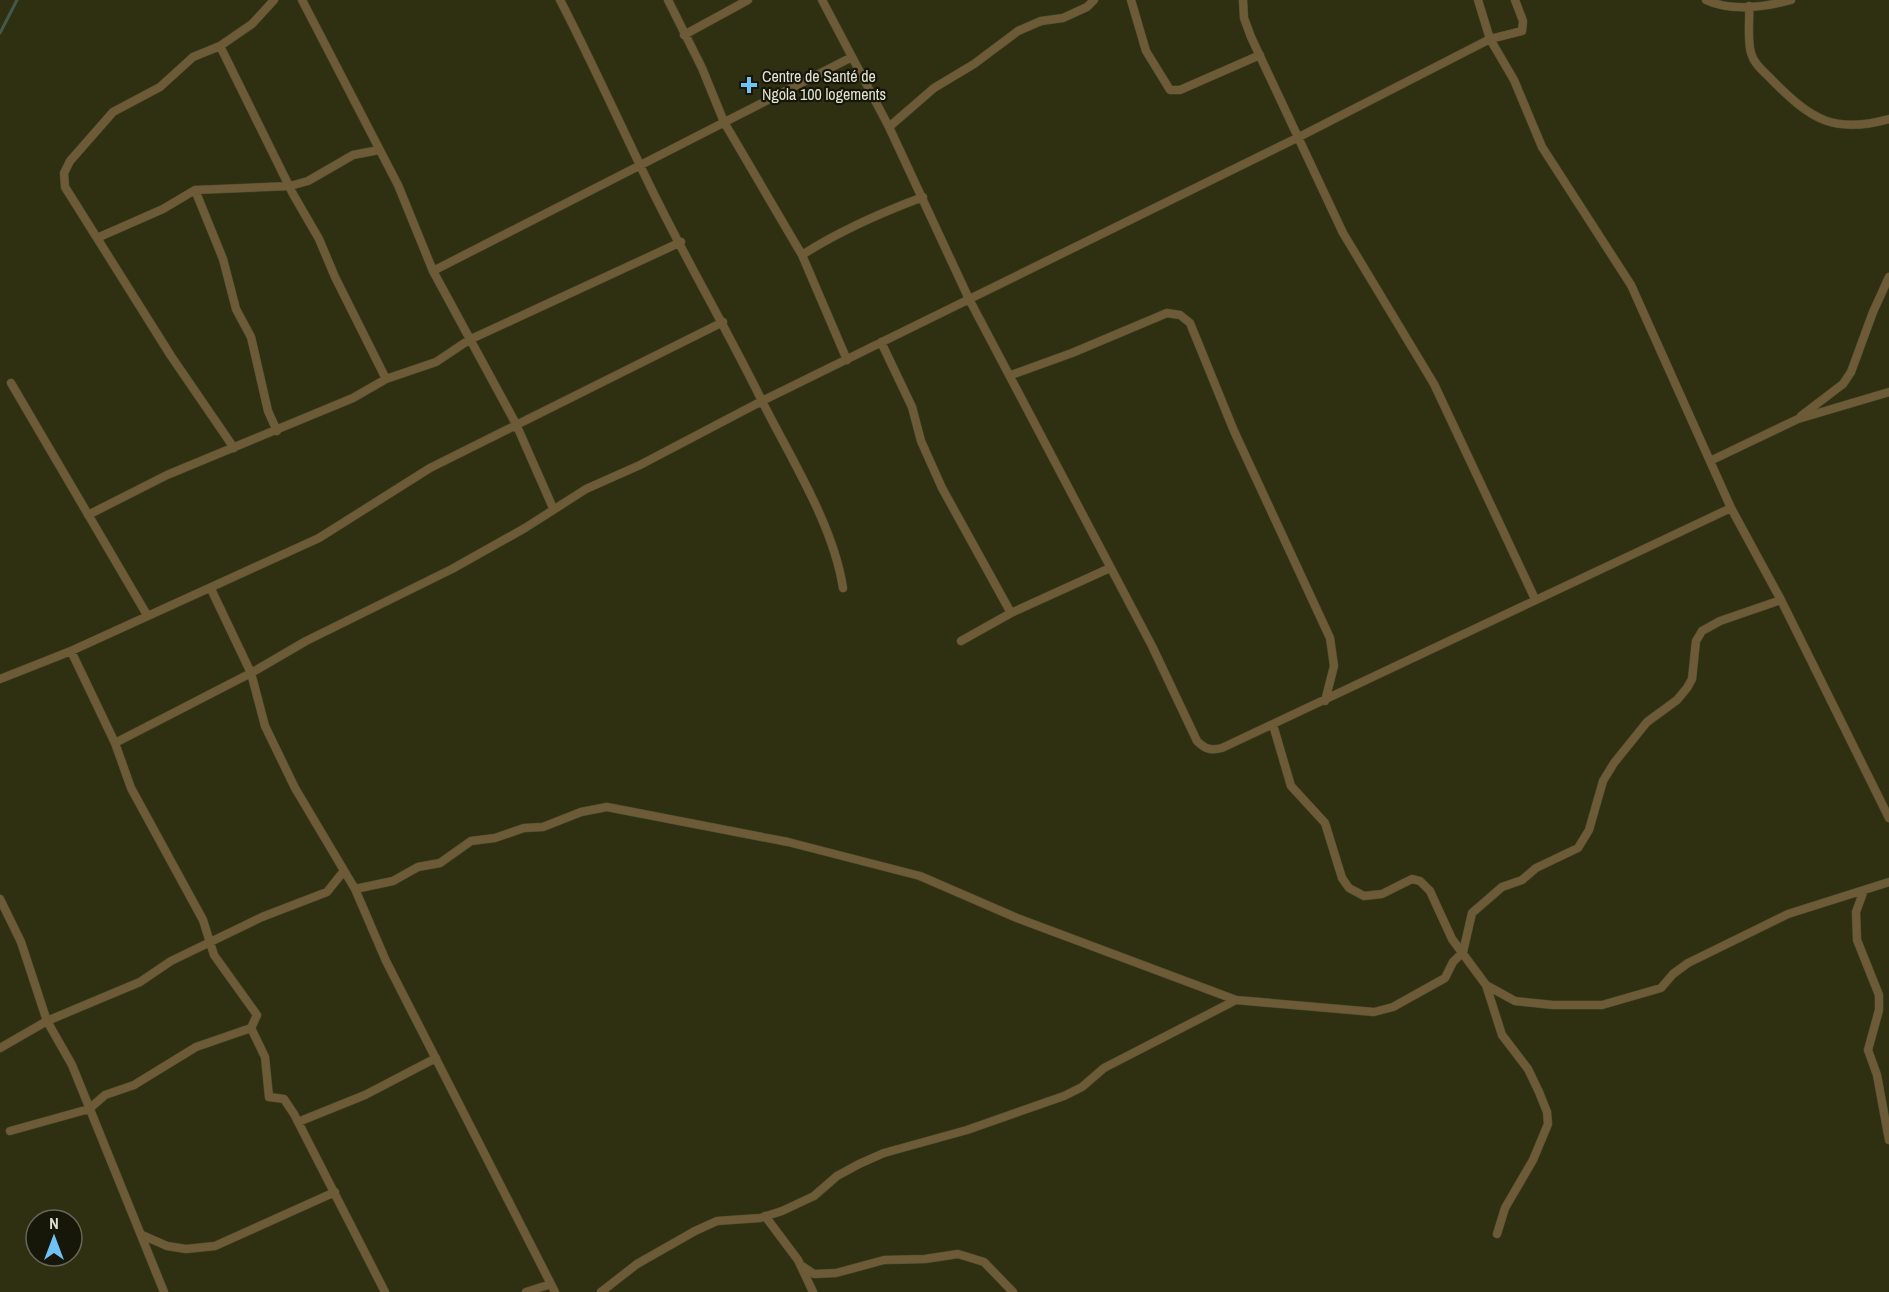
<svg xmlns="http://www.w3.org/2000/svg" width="1889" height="1292" font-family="'Archivo Narrow',sans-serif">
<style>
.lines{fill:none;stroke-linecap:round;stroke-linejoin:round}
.stream{stroke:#435949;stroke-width:3}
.street-casing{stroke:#4b4b2f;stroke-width:9}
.street{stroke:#6d5a36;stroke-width:8}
.poi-dot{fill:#70c2f4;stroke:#161609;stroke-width:2}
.labels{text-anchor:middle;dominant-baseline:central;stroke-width:4.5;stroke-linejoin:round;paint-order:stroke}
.poi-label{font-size:16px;fill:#e0e1cf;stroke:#161609;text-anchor:start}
</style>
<rect width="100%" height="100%" fill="#2f2f11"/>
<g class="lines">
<path class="stream" d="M0,33L17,0"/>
<g class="street-casing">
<path id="street" d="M302,0L398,185L433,271L516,424L553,508
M560,0C588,54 613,109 639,163C676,243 721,318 760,397C789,456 833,523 843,588
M668,0L702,68L724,122L802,255L847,360
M822,0L889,127L969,299L1152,646L1197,741C1205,749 1211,751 1222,748L1731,508
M1131,0L1146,51L1170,90H1180L1260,55
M1243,0L1244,18L1251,37L1343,233L1434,384L1535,599
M1478,0L1490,39L1514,80L1542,147L1631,285L1731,508L1781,600L1889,818
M1706,0C1732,12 1765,7 1791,0
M1749,6C1750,21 1747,39 1751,53C1754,65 1766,73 1774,82C1812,120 1834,134 1889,119
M684,35L748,0
M220,46L293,194L319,239L335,277L386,379
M889,127L934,88L974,64L1018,31L1041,21L1063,18L1087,7L1094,0
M195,190L223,259L236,309L251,337L268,411L277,431
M97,238L163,209L195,190L290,186L308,181L353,155L379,150
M802,255C841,230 880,213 923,197
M433,271L852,57
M881,342L912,407L921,441L942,488L1011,613
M1011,375L1072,353L1167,313L1180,315L1190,323L1234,431L1330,638L1334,666L1325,701
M11,383L147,615
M1801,416L1843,384L1851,372L1873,312L1889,277
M234,448L171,356L65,187L64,173L70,161L113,112L160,87L193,57L220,46L252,24L274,0
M1710,461L1798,419L1889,392
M88,515L167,475L353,398L386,379L436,362L469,340L681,242
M211,589L251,673L265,726L295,788L355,889L386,961L555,1292
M961,641L1011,613L1110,568
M0,679L71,651L319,538L430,468L723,322
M1273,725L1291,786L1325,823L1342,878L1349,888L1364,896L1382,894L1412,879L1420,881L1430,891L1452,939L1486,985L1502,1035L1528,1069L1539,1092L1547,1112L1548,1124L1533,1160L1505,1208L1497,1234
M115,743L251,673L306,641L452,569L525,528L586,489L640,465L762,401L1299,137L1490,39L1522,31L1523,21L1515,0
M355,889L393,881L418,867L440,863L471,841L495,838L524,828L543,827L581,812L607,807L788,842L920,876L1017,918L1236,1000
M1864,890L1856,912L1857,940L1879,995V1010L1868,1050L1877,1075L1889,1140
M0,899L21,942L47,1021L72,1065L164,1292
M1486,985L1515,1001L1553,1005H1602L1661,988L1673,974L1688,963L1788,914L1889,882
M251,1028L265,1057L269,1097L284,1099L294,1114L385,1292
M0,1048L47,1021L140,982L171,961L262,917L327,892L343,872
M298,1122L365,1095L436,1058
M10,1131L89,1109L105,1095L134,1085L196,1047L251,1028L257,1015L214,955L203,920L131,788L115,743L71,651
M765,1216L798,1260L813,1292
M142,1235L167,1246L186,1249L215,1246L335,1192
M802,1266L814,1274L836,1273L884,1260L925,1259L958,1254L984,1262L1013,1292
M526,1292L551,1284
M601,1292L637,1264L695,1231L717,1221L760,1218L782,1211L814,1196L837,1176L859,1164L884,1153L967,1130L1064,1096L1082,1087L1104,1068L1236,1000L1374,1012L1393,1007L1445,978L1453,962L1463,952L1472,913L1502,887L1522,880L1536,868L1578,848L1589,830L1603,781L1614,763L1647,722L1677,700L1687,688L1692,679L1696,641L1702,631L1720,621L1781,600"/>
</g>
<use href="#street" class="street"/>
</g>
<path class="poi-dot" d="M746 76h6v6h6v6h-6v6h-6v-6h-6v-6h6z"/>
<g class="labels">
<g class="poi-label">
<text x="762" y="76">Centre de Santé de<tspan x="762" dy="18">Ngola 100 logements</tspan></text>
</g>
</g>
<g transform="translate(54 1238)"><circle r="28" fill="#161609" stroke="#676758" stroke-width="1.5"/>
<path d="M0-4.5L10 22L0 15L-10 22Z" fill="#70c2f4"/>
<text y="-9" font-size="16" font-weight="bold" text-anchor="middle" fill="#e0e1cf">N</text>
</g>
</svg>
